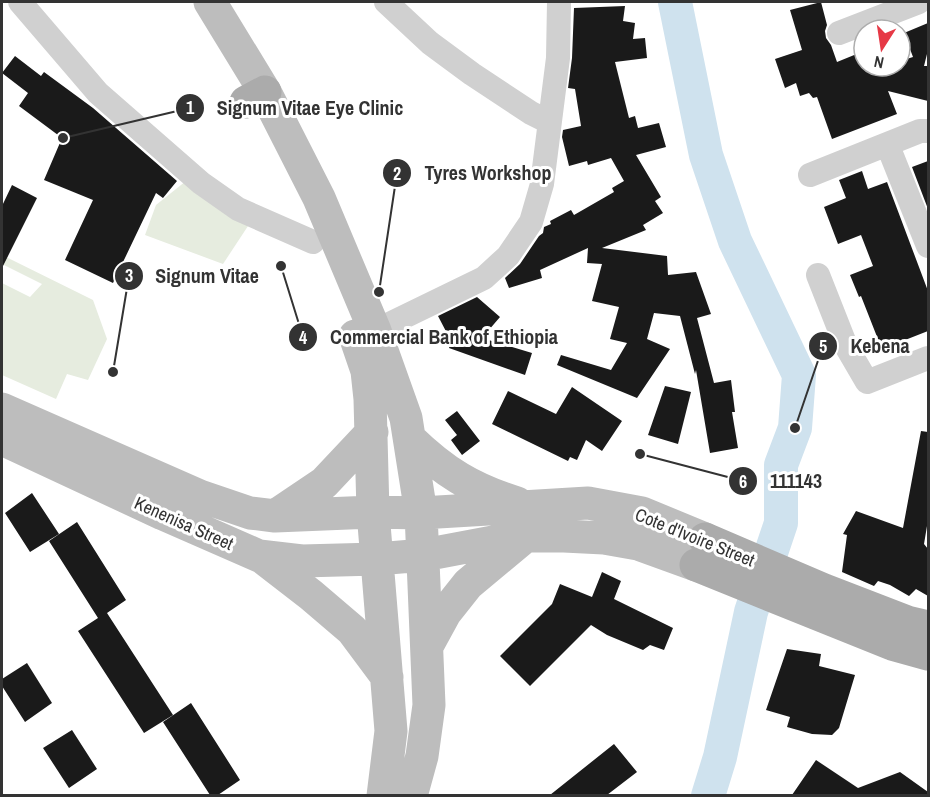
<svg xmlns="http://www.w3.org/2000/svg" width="930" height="797" font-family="'Archivo Narrow',sans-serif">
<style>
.green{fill:#e6ecdf}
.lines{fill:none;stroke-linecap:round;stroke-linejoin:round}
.river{stroke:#cfe2ee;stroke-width:34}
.building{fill:#1a1a1a}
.minor{stroke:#d0d0d0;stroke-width:24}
.secondary{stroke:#bdbdbd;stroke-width:33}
.primary{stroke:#ababab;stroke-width:33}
.labels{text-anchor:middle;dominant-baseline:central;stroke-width:6;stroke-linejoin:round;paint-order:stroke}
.street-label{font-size:18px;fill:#333;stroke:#fff}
.leader{fill:none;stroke:#333;stroke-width:2}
.callout-dot{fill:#333;stroke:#fff;stroke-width:2}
.mark-label{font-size:18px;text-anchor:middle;font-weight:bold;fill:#fff}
.callout-label{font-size:20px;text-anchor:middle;font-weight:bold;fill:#333;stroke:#fff;stroke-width:6;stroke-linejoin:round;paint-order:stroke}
</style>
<rect width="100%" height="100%" fill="#fff"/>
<path class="green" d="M186,181L248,226L223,264L145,235L156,205Z
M2,255L93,300L107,339L88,380L67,374L56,399L2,375V283L30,297L42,284L2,264Z"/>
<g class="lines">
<path class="river" d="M675,2L706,155L735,241L799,375L795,428L781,465V523L751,612L720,757L708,796"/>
</g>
<path class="building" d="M821,2L827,25L825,31L826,38L831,45L837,62L864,51V66H900V61L913,57L904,33L928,23V50L924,66H928V101L888,91L897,114L832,139L817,97L813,98L809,93L800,96L796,83L785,88L775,59L802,50L790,10Z
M625,6L623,21L635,23L633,39L645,38L647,58L615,62L629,118L635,116L638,128L659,123L666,147L636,155L661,197L655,201L663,213L643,225L646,230L602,248L667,256L668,275L696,272L711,314L697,318L714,383L731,380L735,412H732L738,448L710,453L696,370L695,374L680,316L654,313L647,339L670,349L637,398L557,365L561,355L611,370L627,343L610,339L619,307L592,301L602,264L587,263L588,248L540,270L542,278L509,288L505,278L520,264L539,236L543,233L544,227L551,224L550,221L571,210L574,215L614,192L612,188L624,181L611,158L588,165L587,161L569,166L562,137L563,130L581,126L575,89L568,88L572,58L574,8Z
M15,56L41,76L44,72L93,108L177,181L163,198L156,193L113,283L65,260L93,200L44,180L62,138L19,106L28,93L2,73Z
M928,161V209L912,167Z
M862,171L868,189L887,182L928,291V331L900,342L901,345L883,352L861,296L859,297L850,275L873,266L861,235L838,244L824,207L846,198L839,180Z
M12,185L37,198L2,268V206Z
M477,297L500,317L482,338L532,353L525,375L449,348L451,341L438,316Z
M665,386L691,392L678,444L648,435Z
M572,387L622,421L602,451L586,440L577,460L570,457L568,461L492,424L508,391L556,414Z
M457,411L480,441L462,455L451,440L457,435L445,420Z
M921,431L928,432V520L924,544L928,549V596L916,589L909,596L890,585L878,581L874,586L842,572L847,535L843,534L856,511L903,528Z
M32,493L59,534L30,552L5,513Z
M77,522L126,600L107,613L173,715L144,733L78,631L98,618L49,541Z
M602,572L621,581L614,599L673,628L664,650L650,645L643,650L607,635L591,625L530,686L500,656L552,604L560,584L592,597Z
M787,649L821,654L819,666L855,675L839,728L832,735L812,734L787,727L790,717L766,710Z
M27,663L52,703L25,722L2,686V679Z
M191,703L240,780L218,795H210L163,722Z
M72,730L97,769L69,788L43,748Z
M614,744L637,772L607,795H550Z
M816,760L858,788L900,772L928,792V795H792Z"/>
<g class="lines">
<path class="minor" d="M20,2L98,93L201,183L238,209L313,242
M386,2L430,43L472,74L531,113L549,122
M839,33L919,2
M888,146L928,246
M810,175L920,131H928
M818,275L846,346L867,382L928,358
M375,331L484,278L508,256L531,222L542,184L558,58L559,2"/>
<path class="secondary" d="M210,2L265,92L319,198L375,331L406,418L421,513L429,705L422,756L411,796
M355,336L367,371L370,399L373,512L391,731L383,796
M2,409L200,496L250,513L275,516L373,512L421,513L588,503L642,513L705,539
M2,439L163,514L259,556L302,561L377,559L424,555L525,536H564L604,538L638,544L696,565
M410,439C444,472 472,489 517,503
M275,516L324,483L372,432
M262,557L311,595L352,630L387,677
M427,646L445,613L468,584L522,539"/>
<path class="primary" d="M246,102L265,92
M705,539L824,590L907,622L928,627
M696,565L892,644L928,654"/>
</g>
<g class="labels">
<g class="street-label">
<text transform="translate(184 523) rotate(24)">Kenenisa Street</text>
<text transform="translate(695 537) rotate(22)">Cote d'Ivoire Street</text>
</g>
</g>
<path class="leader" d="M63 138L190 108M379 292L397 173M113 372L129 276M281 266L303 337M795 428L823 346M640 454L743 481"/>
<g class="callout-dot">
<circle cx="63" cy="138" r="6"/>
<circle cx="379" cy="292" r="6"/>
<circle cx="113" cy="372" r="6"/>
<circle cx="281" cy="266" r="6"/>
<circle cx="795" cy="428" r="6"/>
<circle cx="640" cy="454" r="6"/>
<circle cx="190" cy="108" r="15"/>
<circle cx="397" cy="173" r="15"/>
<circle cx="129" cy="276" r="15"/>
<circle cx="303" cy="337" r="15"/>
<circle cx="823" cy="346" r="15"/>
<circle cx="743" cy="481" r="15"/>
</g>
<g class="mark-label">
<text x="190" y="114">1</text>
<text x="397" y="180">2</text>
<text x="129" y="282">3</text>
<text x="303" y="344">4</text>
<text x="823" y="353">5</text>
<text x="743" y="488">6</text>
</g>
<g class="callout-label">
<text x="310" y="115">Signum Vitae Eye Clinic</text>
<text x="488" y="180">Tyres Workshop</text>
<text x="207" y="283">Signum Vitae</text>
<text x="444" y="344">Commercial Bank of Ethiopia</text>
<text x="880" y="353">Kebena</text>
<text x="796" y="488">111143</text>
</g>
<rect width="930" height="797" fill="none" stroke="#333333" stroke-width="6"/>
<g transform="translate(882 48) rotate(192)"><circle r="28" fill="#ffffff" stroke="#adadad" stroke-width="1.5"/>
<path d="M0-4.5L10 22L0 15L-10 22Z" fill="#e63946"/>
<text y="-9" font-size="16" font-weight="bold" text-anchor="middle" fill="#333333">N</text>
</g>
</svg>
